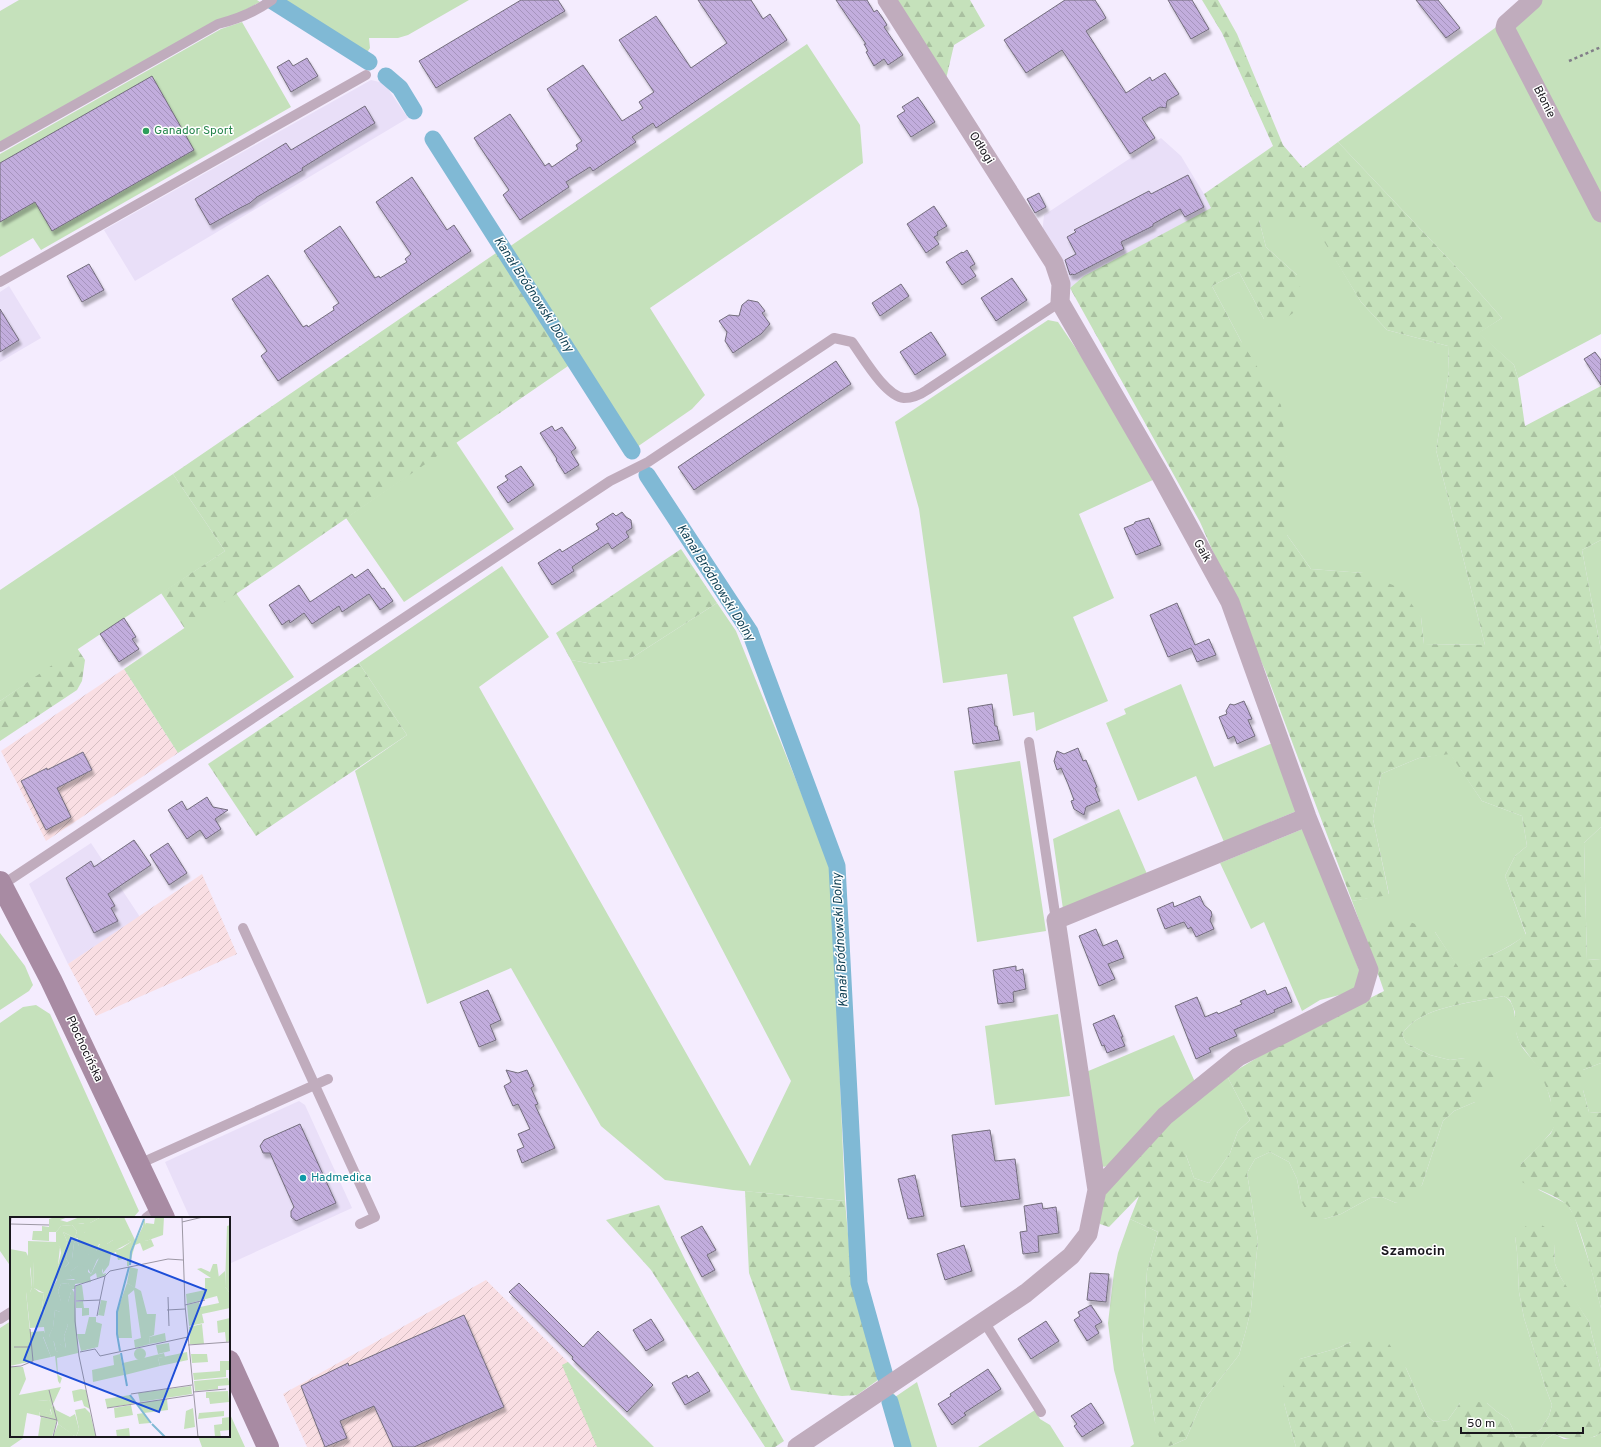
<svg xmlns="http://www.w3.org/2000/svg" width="1601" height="1447" font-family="Overpass,sans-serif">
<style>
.built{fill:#e9dff8}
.industrial{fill:url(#industrial-furrows)}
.green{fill:#c5e1bb}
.forest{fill:url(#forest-firs);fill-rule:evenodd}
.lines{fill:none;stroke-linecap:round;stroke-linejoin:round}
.canal{stroke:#80b9d5;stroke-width:17}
.building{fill:url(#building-back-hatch);stroke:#736d7c;filter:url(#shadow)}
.path{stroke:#817d88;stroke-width:2.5;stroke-dasharray:3 3;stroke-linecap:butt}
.service{stroke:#c0acbd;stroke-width:10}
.minor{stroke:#c0acbd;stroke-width:19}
.secondary{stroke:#a88ba3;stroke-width:22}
.leisure-dot{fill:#2e9e5b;stroke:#fff;stroke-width:1.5}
.culture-dot{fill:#0f9aa8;stroke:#fff;stroke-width:1.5}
.labels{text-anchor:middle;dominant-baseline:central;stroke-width:3;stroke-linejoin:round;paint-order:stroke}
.street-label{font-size:12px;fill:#19171d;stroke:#fff}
.leisure-label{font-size:12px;fill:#27864d;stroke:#fff;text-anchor:start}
.culture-label{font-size:12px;fill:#0d838f;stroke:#fff;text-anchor:start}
.water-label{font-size:13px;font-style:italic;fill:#0d3e52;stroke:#fff}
.quarter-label{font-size:14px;font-weight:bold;fill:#19171d;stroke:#fff}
.inset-river{fill:none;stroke:#80b9d5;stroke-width:2}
.inset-road{fill:none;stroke:#9c97a4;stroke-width:1}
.view{fill:#1d4ed8;fill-opacity:0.15;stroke:#1d4ed8;stroke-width:2}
.inset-edge{fill:none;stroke:#19171d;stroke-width:2}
</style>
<defs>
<pattern id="industrial-furrows" width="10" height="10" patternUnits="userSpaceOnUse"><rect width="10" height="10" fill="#f9dee3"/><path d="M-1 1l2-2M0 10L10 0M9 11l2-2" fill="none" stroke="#d5bec2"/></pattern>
<pattern id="forest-firs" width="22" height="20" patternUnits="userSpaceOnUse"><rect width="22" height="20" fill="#c5e1bb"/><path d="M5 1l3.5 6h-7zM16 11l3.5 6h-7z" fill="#a9c0a0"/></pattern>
<pattern id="building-back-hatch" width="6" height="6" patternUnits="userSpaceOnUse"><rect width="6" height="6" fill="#c2addd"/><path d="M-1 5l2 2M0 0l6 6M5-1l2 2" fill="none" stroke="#a694bd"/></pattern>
<filter id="shadow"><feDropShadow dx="2.5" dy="4.5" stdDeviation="1" flood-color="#0004"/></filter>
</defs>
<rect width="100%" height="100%" fill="#f4ecfe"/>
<path class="built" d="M371,80L384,83L408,118L135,281L104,230Z
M1161,138L1181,156L1204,194L1212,208L1084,276L1070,288L1042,235L1044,215Z
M9,286L41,338L0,362V292Z
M91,843L140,917L68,964L29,884Z
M299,1101L305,1105L352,1208L229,1264V1218H190L165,1162Z"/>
<path class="industrial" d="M124,669L178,753L46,841L1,751Z
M202,874L237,954L96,1016L68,964Z
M486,1280L568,1362L598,1447H307L283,1394Z"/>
<path class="green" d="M19,0H257L260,2L0,142V11Z
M281,0H469L408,35L398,38H369L370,48L366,54Z
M1542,0H1601V207L1510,28Z
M242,22L291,107L41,250L33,238L0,257V154L221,29Z
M1499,25L1601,222V334L1518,378L1514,365L1478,333L1502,318L1461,272L1338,142Z
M807,44L860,125L863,163L650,308L705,395L692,409L637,447L580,356L509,247Z
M1259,220H1312L1361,302L1387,330L1448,346L1449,371L1436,450L1485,645L1424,644L1421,617L1363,573L1311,569L1287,535V458L1241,341L1212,286L1239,272L1264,319L1297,275L1266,247Z
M1048,320L1058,322L1094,375L1155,479L1079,514L1114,598L1073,617L1108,701L1036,731L1034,712L1013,716L1007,674L943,683L919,509L895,422Z
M456,442L514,529L404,602L346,518Z
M173,474L225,551L0,701V590Z
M1601,540V650L1582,550Z
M502,566L549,637L479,687L750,1166L791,1081L571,660L593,664L630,659L717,603L736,631L831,867L845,1201L733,1190L665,1180L601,1126L511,968L427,1004L355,771L407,735L359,663Z
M236,593L294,677L178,753L124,669Z
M1181,684L1214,767L1275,742L1299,810L1224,842L1196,776L1138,801L1106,723L1126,714L1124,709Z
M1450,753L1482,801L1522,816L1527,846L1515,856L1505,876L1526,935C1506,950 1483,959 1459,969L1435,932L1364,934L1352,901L1389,894L1373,819L1381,774L1419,758Z
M1020,761L1046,931L977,942L954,771Z
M1119,809L1147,874L1063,909L1053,839Z
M1601,827V959L1587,960L1584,843Z
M1305,828L1362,978L1355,991L1320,1000L1302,1011L1264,922L1251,929L1220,863Z
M0,933L25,966L33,985L29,991L0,1010Z
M1504,996C1520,1005 1512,1026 1519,1041C1523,1051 1533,1059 1539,1068C1545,1078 1557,1117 1554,1127C1552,1134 1528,1157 1521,1164L1539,1190L1567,1204L1574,1215L1591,1268L1601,1308V1371L1589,1322L1571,1295L1560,1276L1555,1264L1554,1244L1515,1236L1517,1252L1519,1292L1524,1318L1545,1386L1552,1405L1549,1416L1541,1429L1529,1437L1517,1438L1508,1419L1496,1411L1487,1403H1460L1448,1420L1434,1422L1427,1416L1406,1368L1351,1342L1338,1348L1300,1359L1284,1403L1296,1447H1130L1134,1444L1114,1370L1108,1323L1114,1272L1118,1253L1130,1219L1158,1232L1147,1271L1142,1346L1155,1422L1170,1446L1186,1439L1202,1402L1239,1355L1246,1330L1251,1309L1258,1241L1247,1173L1255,1159L1270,1152L1289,1162L1297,1179L1301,1200L1324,1219L1341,1214L1370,1198L1382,1197L1396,1203L1422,1185L1443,1121L1454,1111L1475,1102L1465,1058L1450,1060L1430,1055L1406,1043L1402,1034C1405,1030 1408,1026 1412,1023C1436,1005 1476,1002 1504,996Z
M36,1005L50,1014L139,1211L133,1218H11V1267L0,1251V1023L23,1007Z
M1058,1014L1070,1096L995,1105L985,1026Z
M1174,1035L1195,1082L1113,1163L1104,1167L1100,1164L1086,1072Z
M1601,1063V1113L1589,1112L1583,1090V1070Z
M1227,1076L1250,1120L1238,1131L1230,1153L1209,1183L1194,1178L1186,1155L1158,1130Z
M11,1321V1436H26L10,1447H0V1328Z
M568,1362L654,1447H597L562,1365Z
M917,1382L937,1447H897L883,1400L894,1393L895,1397Z
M1035,1410L1040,1419L1050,1425L1064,1447H978Z
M229,1412L245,1447H202L198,1436H229Z
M1601,1433V1447H1541L1546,1439L1554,1434L1564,1439L1594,1437Z"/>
<path class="forest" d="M892,0H970L985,26L954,45L946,79Z
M1202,0H1218L1237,34L1283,145L1303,168L1338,142L1461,272L1502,318L1479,333L1514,365L1518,378L1525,426L1601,386V540L1582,550L1601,650V827L1584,843L1587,960L1601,959V1063L1583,1070V1090L1589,1112L1601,1113V1308C1596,1289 1579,1214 1566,1204C1554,1194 1536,1189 1522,1182L1519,1174L1521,1164L1551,1133L1554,1126L1550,1097L1539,1069L1519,1042L1515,1029V1012L1510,1000L1504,996C1475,1002 1436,1005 1412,1023C1409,1025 1405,1030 1402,1034L1406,1043L1430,1055L1450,1060L1465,1058L1491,1061L1499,1069V1072L1475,1102L1454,1111L1443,1121L1422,1185L1411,1198L1396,1203L1382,1197L1370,1198L1341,1214L1324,1219L1309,1217L1301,1200L1297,1179L1289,1162L1270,1152L1255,1159L1247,1173L1258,1241L1251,1309L1246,1330L1239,1355L1202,1402L1186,1439L1170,1446L1164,1444L1159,1437L1155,1422L1142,1346L1147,1271L1158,1232L1130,1219L1139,1196L1109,1227L1100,1224L1099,1195L1158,1130L1179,1140L1186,1155L1194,1178L1209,1183L1230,1153L1238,1131L1250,1120L1227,1076L1285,1041L1384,991L1364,934L1398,917L1435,932L1459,968C1482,959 1507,951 1526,934L1505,876L1515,856L1527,846L1522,816L1482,801L1450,754L1419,758L1381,774L1373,819L1389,895L1352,901L1265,670L1200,522L1070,288L1084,276L1211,208L1204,194L1273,146L1222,33ZM1259,220H1311L1361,302L1387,330L1448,346L1449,371L1436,450L1485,645L1424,644L1421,617L1400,588L1364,573L1311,569L1287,535V457L1281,405L1241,341L1212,286L1239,272L1264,319L1283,320L1296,311L1302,294L1297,275L1266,247Z
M499,251L571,364L185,629L161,593L225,551L173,474Z
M681,549L717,603L630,659L593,664L571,660L556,633Z
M77,648L85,660L82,681L77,690L0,741V701Z
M359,663L407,735L256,836L208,764Z
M745,1191L845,1201L853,1289L878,1380L857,1395L842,1396L791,1390L749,1273Z
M659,1205C696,1286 739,1363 784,1441L775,1447H765L651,1270L606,1220Z
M1540,1224L1548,1229L1554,1244L1555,1264L1560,1276L1589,1322L1601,1371V1433C1587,1442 1569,1441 1554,1434L1546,1439L1541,1447H1296L1284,1403L1283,1390L1285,1375L1300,1359L1338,1348L1351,1342L1387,1341L1406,1368L1427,1416L1434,1422L1448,1420L1460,1403L1469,1401L1487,1403L1496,1411L1508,1419L1517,1438L1529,1437L1541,1429L1549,1416L1552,1405L1545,1386L1524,1318L1519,1292L1517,1252L1515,1236L1526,1226Z"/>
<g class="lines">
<path class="canal" d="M271,0L369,62
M386,76L400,88L414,111
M433,139L632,451
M647,475L750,632L837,866L859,1283L885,1376
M890,1402L903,1447"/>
</g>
<path class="building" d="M521,0H558L565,11L436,88L419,61Z
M698,0H751L763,19L770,14L787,40L656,128L653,123L632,137L636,142L593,171L590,167L566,182L569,187L520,220L503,195L509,190L474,138L510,114L545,166L549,163L552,167L578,149L576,145L582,141L547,89L583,65L622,121L643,108L639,102L654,92L619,40L656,16L691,68L727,43Z
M836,0H867L874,12L877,10L882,17L887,25L884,27L903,55L888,65L884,59L874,66L866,52L868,51L864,44H866Z
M1065,0H1095L1102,11L1106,18L1086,31L1126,93L1150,77L1152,81L1165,73L1179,94L1167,101L1166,108L1160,107L1142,118L1155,138L1130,154L1062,50L1026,73L1004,40Z
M1168,0H1192L1209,29L1191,39Z
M1416,0H1438L1460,28L1446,38Z
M307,58L318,76L291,92L277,67L289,60L293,66Z
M152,76L194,150L52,231L35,202L0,222V163Z
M918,97L935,122L911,137L897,116L905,111L902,107Z
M365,106L375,123L302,168L303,170L257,197L250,203L240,208L210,225L195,199L286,143L291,150Z
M1188,175L1204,207L1185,217L1180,209L1153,224V226L1121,242L1124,249L1074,275L1073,274L1070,275L1065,260L1076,254L1067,237L1076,232L1074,230L1149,191L1151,194Z
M412,177L447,230L454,225L471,251L278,381L261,356L267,351L232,299L268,275L303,327L307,325L308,327L334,310L333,307L339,303L304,251L340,226L375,278L379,276L380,278L407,262L405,259L411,254L376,202Z
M1039,193L1046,207L1035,213L1027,199Z
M934,206L947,226L937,232L938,235L934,237L939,244L926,253L907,224Z
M967,250L975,264L970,267L976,276L962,285L946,262L962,252L963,253Z
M89,264L104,290L82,302L67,276Z
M1012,278L1027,300L996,321L981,298Z
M901,284L909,296L880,316L872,303Z
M748,300L758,302L765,311L762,313L770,324L761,334L733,353L725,341L727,332L719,321L729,315L739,316L742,305Z
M0,309L19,340L0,352Z
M931,332L946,355L915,375L900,352Z
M1595,352L1601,360V385L1584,359Z
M836,361L851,384L694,490L678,467Z
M552,426L555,431L562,427L576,448L571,452L579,465L565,474L556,460L557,459L540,433Z
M521,466L534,485L508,503L497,487L508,480L505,476Z
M622,512L626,517L631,520L632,528L626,532L629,537L612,549L608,543L572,567L574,571L552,585L538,563L560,549L562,552L599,529L596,524L613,513L616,516Z
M1149,518L1161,545L1136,555L1124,528L1134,524L1135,522Z
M368,569L382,589L384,588L393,601L380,610L369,594L342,612L339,606L312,624L304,613L290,623L289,620L282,625L269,605L299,585L310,602L352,574L355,578Z
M1177,603L1195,645L1209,639L1216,655L1197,662L1191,648L1168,657L1150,615Z
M124,618L136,637L132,639L139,649L119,662L100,634Z
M1244,701L1252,719L1248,720L1255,736L1237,744L1234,736L1228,739L1219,717L1227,714L1226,711L1230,704L1234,705Z
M992,704L995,726H997L1000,740L973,744L968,708Z
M1078,748L1083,761L1086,760L1097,787L1095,788L1100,801L1086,807L1084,815L1074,809L1071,801L1074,800L1068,784L1061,768L1057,770L1054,761L1057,751L1064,754Z
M83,752L92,770L57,788L71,817L46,830L21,781L47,768V770Z
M207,797L213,807L228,810L215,819L221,829L206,839L200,830L187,839L168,810L182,801L187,810Z
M134,840L151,865L108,894L115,906L111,908L118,921L94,933L66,878L91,861L94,867Z
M168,843L187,873L169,885L150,855Z
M1200,896L1204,905L1211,911L1212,915L1210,920L1214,929L1196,937L1191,927L1188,929L1184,922L1165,929L1157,909L1173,902L1174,907Z
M1096,929L1103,946L1117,940L1124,958L1108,964L1115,979L1099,986L1079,936Z
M1016,966V971L1023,969L1026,989L1013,992L1014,1002L998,1004L993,970Z
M1286,987L1292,1002L1274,1010L1275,1012L1234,1030L1237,1036L1209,1048L1211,1052L1196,1059L1175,1006L1197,997L1205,1017L1217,1012L1218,1014L1242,1004L1240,1001L1265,990L1267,995Z
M488,990L501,1020L490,1025L496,1040L479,1047L460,1002Z
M1114,1015L1123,1037H1121L1125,1046L1107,1053L1104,1045L1102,1046L1093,1024Z
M506,1070L518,1073L527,1070L534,1086L531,1088L538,1104L535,1105L555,1148L522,1163L517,1150L524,1147L518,1134L530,1129L518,1104L513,1106L504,1086L511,1082V1081Z
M300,1124L336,1203L296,1221L291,1217V1211L294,1207L270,1153H263L260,1146L264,1140Z
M990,1130L995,1161L1015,1159L1020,1199L961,1207L952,1135Z
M915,1175L924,1216L908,1219L898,1179Z
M1042,1203L1043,1209L1056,1207L1059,1233L1038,1236L1039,1252L1023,1254L1020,1232L1027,1231L1024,1206Z
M702,1226L716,1250L707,1255L715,1270L702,1277L681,1237Z
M964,1245L972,1271L945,1280L937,1254Z
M1090,1273L1109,1274L1106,1302L1087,1300Z
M519,1283L583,1347L598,1331L653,1385L627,1412L572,1359L573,1357L509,1292Z
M1091,1305L1102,1322L1095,1326L1099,1333L1087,1341L1074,1320L1080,1316L1078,1312Z
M464,1315L504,1407L414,1447H393L374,1406L340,1421L347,1438L325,1447L301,1386L348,1363L349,1366Z
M651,1319L664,1340L646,1351L633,1330Z
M1046,1321L1059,1341L1031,1359L1018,1339Z
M988,1369L1001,1389L964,1413L966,1415L952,1425L938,1404L951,1396L950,1394Z
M698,1372L710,1391L685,1405L672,1383L687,1375L688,1378Z
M1091,1403L1104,1423L1082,1437L1074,1426L1077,1424L1071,1416Z"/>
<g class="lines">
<path class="path" d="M1569,61L1601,47"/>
<path class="service" d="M0,147L218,24C238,19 255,12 272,0
M0,282L366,75
M1029,742L1056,920
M2,885L610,481L648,462L834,338L852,342C863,357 885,396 904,398C913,398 920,395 927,390L1060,302
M243,928L375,1217L360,1224
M139,1164L328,1079
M146,1218L160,1207
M0,1319L11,1312
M983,1320L1041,1412"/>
<path class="minor" d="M887,0L1054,263L1061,284L1060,302L1161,476L1230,602L1307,817L1369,970L1362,994L1238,1057L1165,1116L1097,1190
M1533,0L1506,24L1505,28L1601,213
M797,1447L1026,1293L1071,1256L1088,1234L1097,1190L1056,920L1307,817"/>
<path class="secondary" d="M0,882L51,980L164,1218
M229,1361L268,1447"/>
</g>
<circle class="leisure-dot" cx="146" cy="131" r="4"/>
<circle class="culture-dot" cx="303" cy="1178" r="4"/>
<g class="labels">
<g class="street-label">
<text transform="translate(1544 102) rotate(63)">Błonie</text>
<text transform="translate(981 148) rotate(58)">Odłogi</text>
<text transform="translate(1202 551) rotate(61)">Gaik</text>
<text transform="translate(84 1049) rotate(65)">Płochocińska</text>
</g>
<g class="leisure-label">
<text x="154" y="131">Ganador Sport</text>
</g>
<g class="culture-label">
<text x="311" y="1178">Hadmedica</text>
</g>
<g class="water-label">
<text transform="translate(533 295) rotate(57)">Kanał Bródnowski Dolny</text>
<text transform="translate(715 583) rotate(58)">Kanał Bródnowski Dolny</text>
<text transform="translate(841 940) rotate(-93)">Kanał Bródnowski Dolny</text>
</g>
<g class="quarter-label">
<text x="1413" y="1251">Szamocin</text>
</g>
</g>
<g transform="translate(10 1217)">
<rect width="220" height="220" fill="#f4ecfe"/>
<path d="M45,0H58L50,3L57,5L70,0H91L80,6V16H74L76,13L74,6L68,7V21L59,24V40L62,42L64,26L67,24L69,29H74L79,38H84L90,27H97L103,23H118L121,25L106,33L124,28L123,24H126L133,9L134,0L136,10L133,19L136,24L141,22L144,29L133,34L130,26L125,28L119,49H117V41L108,43L106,35L101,37L99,48L93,56V38L87,43L81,57L78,52L68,49L61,54L60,58L65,62H55V50L59,46L56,42L57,24L53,15L65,21L67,14L62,8L51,9L46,15H39V24L22,23L23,14H32V9L39,10V2ZM18,24L46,25L50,30L48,48L51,52L37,81L34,97L31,98L34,76L24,71L23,44L20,52L22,71L20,75H16L20,115L34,114L36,119L33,120L41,140L0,149V32L16,35L18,39ZM215,54V70L220,76V91L192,97L194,106L179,109L177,88L189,85L190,90L209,86L207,79L177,87L176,77L195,73V61H207ZM58,66L64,75H61L58,85H51L48,74L51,67ZM117,66L131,74L137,97H146L144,118L139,120L140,127L125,131L124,123L131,121L124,73L118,78L122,121H108L107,95ZM66,68H72L74,83H66ZM91,83L97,84L94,99L88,98ZM73,84L74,91H79V98L72,99V91H66V85ZM45,93L50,95L58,108L54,119L56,132L50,127V136L46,134L44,125L39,119L43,110ZM79,100H86V105L92,107L88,130L71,134L67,117H75ZM220,101V124L216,125L215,115L208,116L207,104ZM192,107L194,127H180L179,110ZM159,126L160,134L148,137L146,128ZM124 137a6 6 0 1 1 12 0a6 6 0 1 1-12 0ZM177,135L178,143L150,149L148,141ZM110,137L114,158L83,165L82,153L104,148L103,139ZM181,137H197L198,145L182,146ZM210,144H220V153H216V160L184,163L183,156L210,154ZM0,150H13L16,162L9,178L28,177V184L39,183L41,186L44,185L40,193L42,198L29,195L30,199L17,196L13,220H0ZM218,161L220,168L208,169V172L185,174L184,164ZM181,169L182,177L130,185L128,176ZM71,172L76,173L80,192L74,189L72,183L64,185L62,174ZM218,174L219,185L200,187L199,181H196V175ZM120,178L126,186L97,191L95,182ZM157,182L158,193L134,196L127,186ZM121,188L123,198L105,201L104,191ZM75,191L80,196L86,220H66L69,212L65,193ZM183,191L185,210L174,212L176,194ZM214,194V199L188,202L189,196ZM134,196L140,206L129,207L127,197ZM31,200L47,203L42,220H28ZM220,200V213L210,214L211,220H205L204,208L212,207V201ZM48,207L64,218L63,220H43ZM119,211L120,220H107L106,213Z" fill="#c5e1bb"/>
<path d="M91,0H114L125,23L124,28L106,35L121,25L118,23H103L97,27H89L85,38H79L76,37L74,29H69L67,24L64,26L62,42H59V24L68,22V7L76,6L79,11L74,16H80V6ZM145,0H154L153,18L136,24L130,18L136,6L144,7ZM62,8L67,14L65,21L53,15L57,24L56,42L59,46L55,50V62L65,63L58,56L69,48L78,50V55L81,57L89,41L96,35L98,38L92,54L93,57L96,56L95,59L87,61L86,56L80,60L81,65L65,67V72H61L58,66L51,67L48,74L51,84L54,85H58L61,75H64L68,136L47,141L48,158L52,161L50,167L48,164L45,139L41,140L33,119H35L34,110L20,111L16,75H20L22,71L20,43H23L24,71L29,75L34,76L31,97H34L37,81L47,63L44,54L51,52L48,48L51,36L50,30L46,27V15L51,9ZM45,93L50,95V100L58,108L54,119L56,131L50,127V135L46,134L43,122L39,119L43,111ZM220,8V76L215,70L217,9ZM203,47H207L209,61H201L187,52L191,51L200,55ZM120,50L128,52L125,71L117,66ZM155,116L156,124L140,127L139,120ZM154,136L155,140L148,141L150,149L115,158L113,146ZM51,170L44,185L41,187L39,183L28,184L27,178H9ZM44,189L46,193L60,200L65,197L69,212L66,220L48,207V204L30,199L29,194L42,198L40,190Z" fill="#c5e1bb" fill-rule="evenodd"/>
<path class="inset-river" d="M120,48L121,35L134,2M110,134L107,117V95L119,50M111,136L117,169M120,178L141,206M142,207L155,220"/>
<path class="inset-road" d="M172,0L175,88L188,220M172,5L193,0M1,7L39,8M0,12L1,0M158,80L159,109M66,84L90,83L95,59L100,54L158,42L173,43M175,88L195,83M157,93L175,92M87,99L90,83M178,128L220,125M4,130H19M70,135L85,132L90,139L178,120M0,150L11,149L23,144L20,112M39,173L47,204L43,220M183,175L216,172M121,177L182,168M97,191L183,178M30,199L47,203M86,220L69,139L65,104V69L95,59"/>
<path class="view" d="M61,21L196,73L149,195L14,143Z"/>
<rect width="220" height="220" class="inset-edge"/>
</g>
<path d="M1461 1427v6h122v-6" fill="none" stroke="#19171d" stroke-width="2"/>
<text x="1467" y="1427" font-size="12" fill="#19171d" stroke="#ffffff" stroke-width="3" paint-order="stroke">50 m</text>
</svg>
